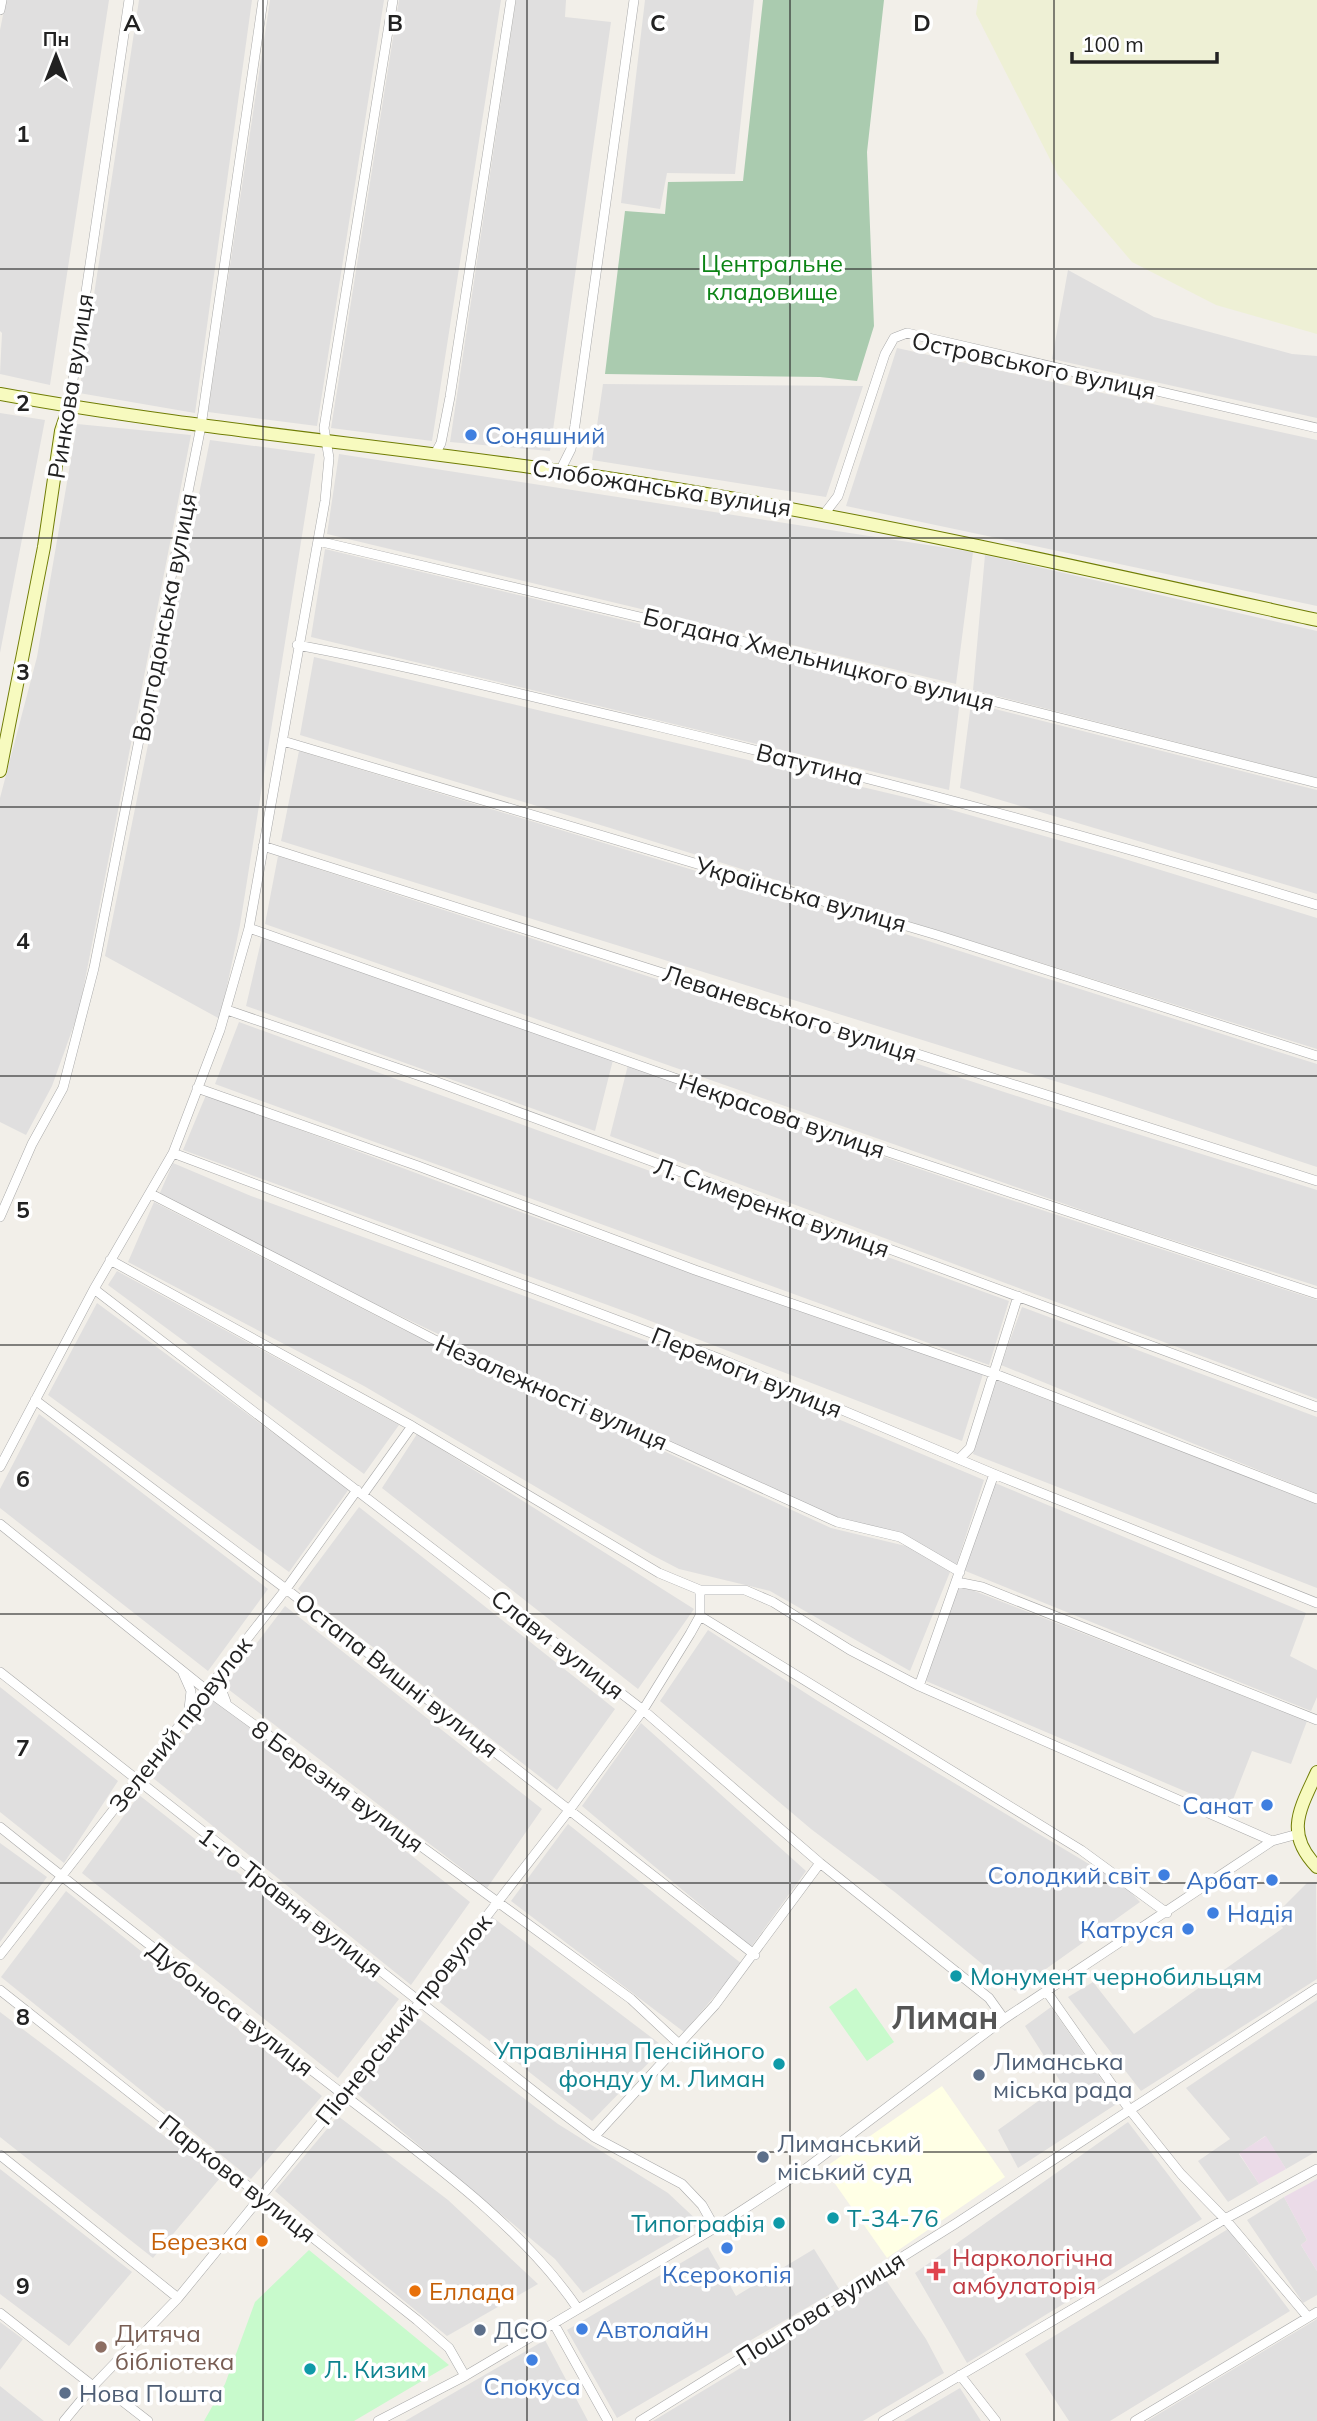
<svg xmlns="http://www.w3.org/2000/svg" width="1317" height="2421" font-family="Mulish,sans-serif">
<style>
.residential{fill:#e0dfdf}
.industrial{fill:#ebdbe8}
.education{fill:#ffffe5}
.farmland{fill:#eef0d5}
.cemetery{fill:#aacbaf}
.park{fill:#c8facc}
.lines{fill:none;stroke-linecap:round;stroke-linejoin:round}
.street-casing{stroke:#a9a9a9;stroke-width:10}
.secondary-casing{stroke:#707d05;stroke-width:14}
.street{stroke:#fff;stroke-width:9}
.secondary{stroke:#f7fabf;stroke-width:12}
.grid{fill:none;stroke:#222;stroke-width:2;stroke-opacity:0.55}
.shop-dot{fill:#3f7fe0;stroke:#fff;stroke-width:2.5}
.culture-dot{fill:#0f9aa8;stroke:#fff;stroke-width:2.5}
.service-dot{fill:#5c6f8a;stroke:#fff;stroke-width:2.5}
.food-dot{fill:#e8710a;stroke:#fff;stroke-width:2.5}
.health-dot{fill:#e0444e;stroke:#fff;stroke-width:2.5}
.education-dot{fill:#8d6e63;stroke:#fff;stroke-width:2.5}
.labels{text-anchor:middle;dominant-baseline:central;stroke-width:7;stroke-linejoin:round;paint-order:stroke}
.park-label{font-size:24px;fill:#0c8416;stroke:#fff}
.street-label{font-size:24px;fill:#222;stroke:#fff}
.shop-label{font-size:24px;fill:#366cbe;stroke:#fff;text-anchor:end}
.culture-label{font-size:24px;fill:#0d838f;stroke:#fff;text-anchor:start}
.service-label{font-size:24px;fill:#4e5e75;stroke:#fff;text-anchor:start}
.food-label{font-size:24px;fill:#c56008;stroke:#fff;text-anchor:end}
.health-label{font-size:24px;fill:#be3a42;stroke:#fff;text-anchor:start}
.education-label{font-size:24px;fill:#785e54;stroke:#fff;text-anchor:start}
.district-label{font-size:32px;font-weight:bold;fill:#555;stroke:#fff}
.grid-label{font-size:23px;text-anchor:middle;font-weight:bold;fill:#222;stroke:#fff;stroke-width:7;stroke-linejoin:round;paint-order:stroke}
</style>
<rect width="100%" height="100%" fill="#f2efe9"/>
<path class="residential" d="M6,0H109L50,385L0,374L2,333L0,331V30Z
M139,0H252L195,413L79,393Z
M270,0H384L317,426L208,412Z
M399,0H501L432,441L331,428Z
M516,0H566L565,17L611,22L550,451L450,442Z
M645,0H754L735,174L667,173L660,209L621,203Z
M1068,270L1154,317L1292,354L1317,356V418L1052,359Z
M897,348L1317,440V606L846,506Z
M603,384L863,386L826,497L592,460Z
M0,413L45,420L0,653Z
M77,424L191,435L79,1011L52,1086L26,1135L0,1122V798L37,657Z
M210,440L315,454L240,925L220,1019L105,956Z
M339,454L973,552L956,684L327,534Z
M325,549L960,700L949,790L311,637Z
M985,555L1317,631V778L973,690Z
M314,657L913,799L1115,856L1317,918V1049L607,827L300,735Z
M971,703L1317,790V894L960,788Z
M299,751L925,940L1317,1064V1167L1103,1096L281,841Z
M278,856L1035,1102L1317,1190V1286L1119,1223L265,924Z
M262,937L613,1060L595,1131L246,1006Z
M239,1022L1009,1301L989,1365L215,1084Z
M628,1065L799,1128L996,1195L1317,1300V1399L610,1136Z
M206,1095L556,1225L983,1374L962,1441L635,1315L183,1150Z
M173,1163L251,1196L680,1353L984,1480L956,1566L907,1537L836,1518L516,1371L348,1291L159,1195Z
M154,1202L404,1330L554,1396L655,1447L831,1528L910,1547L950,1572L910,1671L770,1591L679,1569L652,1555L364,1386L128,1262Z
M117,1271L399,1425L364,1474L108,1285Z
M97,1303L349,1489L289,1572L48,1395Z
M1022,1307L1317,1417V1494L1001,1365Z
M996,1380L1317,1504V1588L973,1454Z
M39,1414L268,1589L208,1671L0,1508V1489Z
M417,1434L694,1609L638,1689L382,1488Z
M995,1483L1306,1613L1290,1656L1317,1670V1697L1311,1711L963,1570Z
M359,1507L615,1709L557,1790L298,1589Z
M959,1585L1307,1721L1291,1764L1252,1751L1229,1810L926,1681Z
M285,1606L542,1809L487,1888L224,1686Z
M708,1630L821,1703L1124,1885L1140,1902L1015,1991L896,1893L811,1829L660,1701Z
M0,1687L118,1781L64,1863L0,1812Z
M213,1698L470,1902L411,1985L153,1778Z
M641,1723L806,1871L751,1947L582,1806Z
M139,1795L399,1999L338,2078L82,1873Z
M568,1824L742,1964L684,2032L511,1901Z
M0,1843L47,1877L0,1942Z
M1316,1882L1317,1979L1141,2091L1068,1997L1093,1982L1134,2034L1283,1928L1274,1916L1307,1883Z
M66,1891L322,2096L251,2179L1,1977Z
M491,1916L664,2047L592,2121L432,1996Z
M1317,2000V2151L1286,2169L1265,2136L1239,2154L1259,2184L1228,2202L1198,2161L1230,2139L1186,2088Z
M1051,2007L1118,2103L1018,2168L998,2130L1062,2084L1025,2026Z
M0,2012L220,2178L153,2258L0,2137Z
M414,2015L558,2124L668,2193L701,2224L583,2293L555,2259L354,2091Z
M338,2116L448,2200L538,2284L447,2336L370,2273L275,2191Z
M1128,2122L1202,2219L967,2363L915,2273Z
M0,2169L132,2272L69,2346L0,2294Z
M1284,2197L1307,2240L1301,2245L1317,2271V2295L1303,2303L1247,2220Z
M1228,2229L1290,2311L1110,2421H1069L1025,2354Z
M708,2247L736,2296L814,2249L839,2289L617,2418L567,2330Z
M886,2280L926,2339L944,2373L863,2421H653Z
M1317,2319V2421H1147Z
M0,2322L23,2339L0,2370Z
M545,2340L588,2421H405Z
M0,2386L44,2421H0Z
M960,2388L981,2421H904Z"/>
<path class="industrial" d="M1266,2136L1286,2169L1259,2184L1239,2153Z
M1317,2179V2271L1301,2245L1307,2240L1284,2197Z"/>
<path class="education" d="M942,2086L1005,2177L887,2258L824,2168Z"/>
<path class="farmland" d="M978,0H1317V334L1216,305L1132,262L1058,175L976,14Z"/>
<path class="cemetery" d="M763,0H884L867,152L874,326L857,381L820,377L605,374L625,211L665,214L668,182L743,181Z"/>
<path class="park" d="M856,1988L894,2042L867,2061L829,2007Z
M309,2250L449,2365L354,2421H204L225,2384L255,2302Z"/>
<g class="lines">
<g class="street-casing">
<path id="street" d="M0,10L2,0
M69,407L129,0
M435,454L441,443L450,397L511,0
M560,471L571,449L575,425L634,0
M825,513L838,496L885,354L894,338L907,333L1317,428
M318,541L965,694L1317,783
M297,645C415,667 532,697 648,724C873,778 1096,837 1317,905
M283,741L937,935L1317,1056
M263,846L1317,1181
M249,928L828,1132L1317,1294
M227,1010L429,1079L1317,1407
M197,1088L418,1166L695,1270L995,1374L1317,1499
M173,1153L723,1360L994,1474L1317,1603
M151,1194L433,1339L837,1522L900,1537L960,1572
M0,1217L32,1144L63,1088L94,968L201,426L263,0
M110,1260L412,1426L659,1573L700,1590H745L773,1602L850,1650L919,1686L1272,1841
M94,1289L643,1710L820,1863L989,1998L1004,2019
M35,1400L286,1589L755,1955
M959,1459L970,1448L1018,1296
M0,1467L94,1289L173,1153L220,1030L249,928L325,501L329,458L324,428L393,0
M364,1493L412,1426
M0,1524L205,1689L631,1999L679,2044
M957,1582L982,1587L1317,1720
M700,1616L1081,1850L1167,1913
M0,1672L545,2100L594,2137L682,2184L702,2205L715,2228
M221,1672L220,1686L226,1702
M183,1673L191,1691L189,1709
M919,1686L994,1474
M0,1827C112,1917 226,2004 340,2092C420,2154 521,2224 578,2309
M0,1955L286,1589L357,1490
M0,1990L417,2320L449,2348L465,2376
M1047,1992L1129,2109L1181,2174L1225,2219L1308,2317
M594,2137L715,2005L820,1863
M0,2155L178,2298
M0,2313L93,2386
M554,2324L608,2421
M960,2375L996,2421
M112,2393L148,2421
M64,2421L93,2386L178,2298L420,2002L570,1809L643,1710L690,1634L700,1616V1590
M378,2421L465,2376L715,2228L804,2170L1004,2019L1272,1841L1298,1834
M640,2421L955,2224L1317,1988
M883,2421L1225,2219L1317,2169
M1135,2421L1317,2312"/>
</g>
<g class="secondary-casing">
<path id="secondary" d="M0,394C185,428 373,444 559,471C815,507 1065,564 1317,620
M0,771L44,547L61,431L69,407
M1317,1772C1300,1809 1284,1833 1317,1867"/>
</g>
<use href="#street" class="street"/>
<use href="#secondary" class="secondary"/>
</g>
<path class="grid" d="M263,0V2421M527,0V2421M790,0V2421M1054,0V2421M0,269H1317M0,538H1317M0,807H1317M0,1076H1317M0,1345H1317M0,1614H1317M0,1883H1317M0,2152H1317"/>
<g class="shop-dot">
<circle cx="471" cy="435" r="7"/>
<circle cx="1267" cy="1805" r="7"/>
<circle cx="1164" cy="1875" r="7"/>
<circle cx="1272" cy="1880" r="7"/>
<circle cx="1213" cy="1913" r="7"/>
<circle cx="1188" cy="1929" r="7"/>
<circle cx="727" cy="2248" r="7"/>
<circle cx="582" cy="2329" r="7"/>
<circle cx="532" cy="2360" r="7"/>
</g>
<g class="culture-dot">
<circle cx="956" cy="1976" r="7"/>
<circle cx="779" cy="2064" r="7"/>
<circle cx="833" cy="2218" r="7"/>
<circle cx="779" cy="2223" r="7"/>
<circle cx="310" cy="2369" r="7"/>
</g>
<g class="service-dot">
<circle cx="979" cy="2075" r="7"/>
<circle cx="763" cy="2157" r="7"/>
<circle cx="480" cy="2330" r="7"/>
<circle cx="65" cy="2393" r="7"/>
</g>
<g class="food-dot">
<circle cx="262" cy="2241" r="7"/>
<circle cx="415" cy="2291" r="7"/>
</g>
<path class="health-dot" d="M932.5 2260.5h7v7h7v7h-7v7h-7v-7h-7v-7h7z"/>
<circle class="education-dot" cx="101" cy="2347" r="7"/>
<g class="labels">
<g class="park-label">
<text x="772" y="263">Центральне<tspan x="772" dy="28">кладовище</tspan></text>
</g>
<g class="street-label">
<text transform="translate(1034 365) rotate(12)">Островського вулиця</text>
<text transform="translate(70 386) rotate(-81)">Ринкова вулиця</text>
<text transform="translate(662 487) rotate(9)">Слобожанська вулиця</text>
<text transform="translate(164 617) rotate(-79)">Волгодонська вулиця</text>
<text transform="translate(819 659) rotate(14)">Богдана Хмельницкого вулиця</text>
<text transform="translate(810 764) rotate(14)">Ватутина</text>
<text transform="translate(801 894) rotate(16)">Українська вулиця</text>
<text transform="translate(790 1013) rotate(18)">Леваневського вулиця</text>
<text transform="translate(782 1115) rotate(19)">Некрасова вулиця</text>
<text transform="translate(772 1207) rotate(20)">Л. Симеренка вулиця</text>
<text transform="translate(747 1372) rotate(22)">Перемоги вулиця</text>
<text transform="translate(552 1392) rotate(24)">Незалежності вулиця</text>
<text transform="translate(558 1644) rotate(38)">Слави вулиця</text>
<text transform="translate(397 1675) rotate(38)">Остапа Вишні вулиця</text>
<text transform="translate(180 1724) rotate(-52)">Зелений провулок</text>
<text transform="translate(338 1786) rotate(36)">8 Березня вулиця</text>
<text transform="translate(291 1902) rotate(38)">1-го Травня вулиця</text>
<text transform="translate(231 2008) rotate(38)">Дубоноса вулиця</text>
<text transform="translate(403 2019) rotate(-51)">Піонерський провулок</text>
<text transform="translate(238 2178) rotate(38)">Паркова вулиця</text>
<text transform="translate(820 2308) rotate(-32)">Поштова вулиця</text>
</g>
<g class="shop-label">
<text x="485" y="435" text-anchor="start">Соняшний</text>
<text x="1253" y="1805">Санат</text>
<text x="1150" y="1875">Солодкий світ</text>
<text x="1258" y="1880">Арбат</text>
<text x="1227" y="1913" text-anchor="start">Надiя</text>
<text x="1174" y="1929">Катруся</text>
<text x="727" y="2274" text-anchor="middle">Ксерокопія</text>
<text x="596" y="2329" text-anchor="start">Автолайн</text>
<text x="532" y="2386" text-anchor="middle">Спокуса</text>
</g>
<g class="culture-label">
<text x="970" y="1976">Монумент чернобильцям</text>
<text x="765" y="2050" text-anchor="end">Управління Пенсійного<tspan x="765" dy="28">фонду у м. Лиман</tspan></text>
<text x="847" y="2218">Т-34-76</text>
<text x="765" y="2223" text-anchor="end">Типографія</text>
<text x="324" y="2369">Л. Кизим</text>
</g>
<g class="service-label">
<text x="993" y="2061">Лиманська<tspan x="993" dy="28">міська рада</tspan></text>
<text x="777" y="2143">Лиманський<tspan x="777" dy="28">міський суд</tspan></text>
<text x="494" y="2330">ДСО</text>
<text x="79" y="2393">Нова Пошта</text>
</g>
<g class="food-label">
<text x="248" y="2241">Березка</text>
<text x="429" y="2291" text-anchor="start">Еллада</text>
</g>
<g class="health-label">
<text x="952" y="2257">Наркологічна<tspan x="952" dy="28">амбулаторія</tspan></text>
</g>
<g class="education-label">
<text x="115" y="2333">Дитяча<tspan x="115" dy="28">бібліотека</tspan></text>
</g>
<g class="district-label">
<text x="945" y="2017">Лиман</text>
</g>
</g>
<g class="grid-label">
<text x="132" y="31">A</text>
<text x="395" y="31">B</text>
<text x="658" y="31">C</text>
<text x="922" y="31">D</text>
<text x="23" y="142">1</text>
<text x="23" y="411">2</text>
<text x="23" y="680">3</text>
<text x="23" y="949">4</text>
<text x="23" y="1218">5</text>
<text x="23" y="1487">6</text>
<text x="23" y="1756">7</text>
<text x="23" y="2025">8</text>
<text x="23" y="2294">9</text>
</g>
<g transform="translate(56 56)" stroke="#ffffff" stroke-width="5" paint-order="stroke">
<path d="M0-5L12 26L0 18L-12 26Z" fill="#222222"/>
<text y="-10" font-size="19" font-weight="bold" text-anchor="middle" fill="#222222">Пн</text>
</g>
<path d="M1072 52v10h145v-10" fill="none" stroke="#222222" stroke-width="3.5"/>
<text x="1082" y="52" font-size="21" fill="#222222" stroke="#ffffff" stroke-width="5" paint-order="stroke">100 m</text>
</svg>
